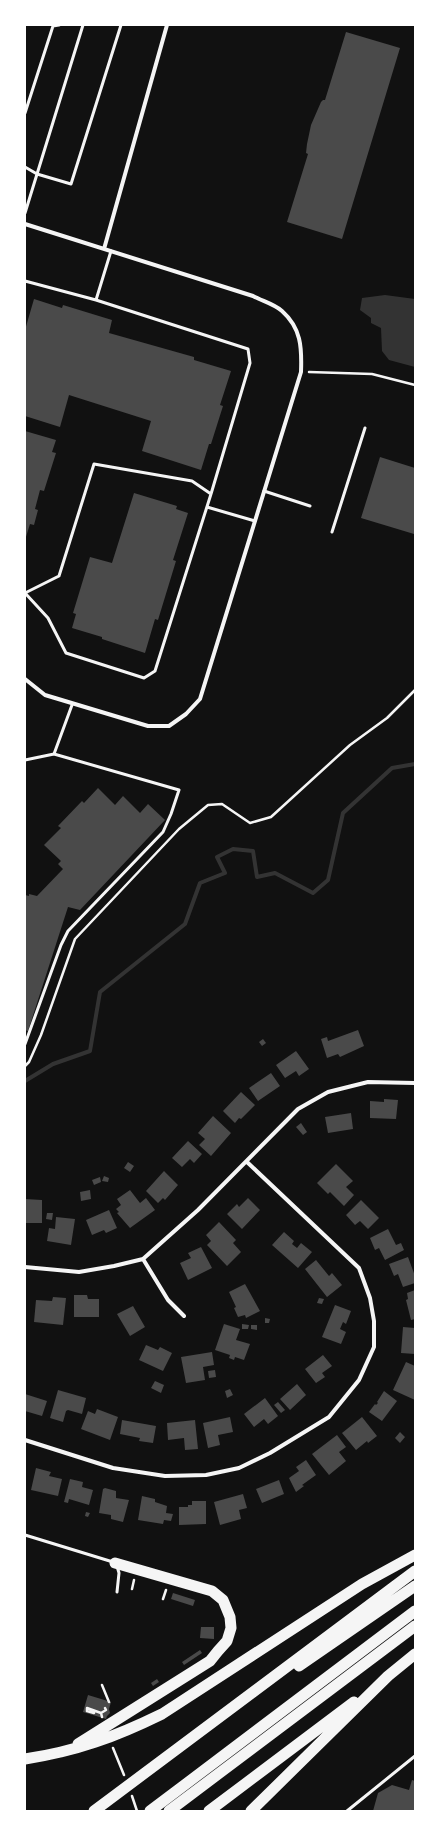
<svg xmlns="http://www.w3.org/2000/svg" width="440" height="1836" font-family="'Nunito Sans',sans-serif">
<style>
.water{fill:#333}
.lines{fill:none;stroke-linecap:round;stroke-linejoin:round}
.stream{stroke:#333;stroke-width:4}
.building{fill:#4a4a4a}
.path{stroke:#f5f5f5;stroke-width:2.5}
.service{stroke:#f5f5f5;stroke-width:3}
.minor{stroke:#f5f5f5;stroke-width:4}
.motorway{stroke:#f5f5f5;stroke-width:11}
</style>
<rect width="100%" height="100%" fill="#111"/>
<path class="water" d="M385,295L415,299V367L389,360L382,351L381,328L371,323V318L360,310L362,298Z"/>
<g class="lines">
<path class="stream" d="M25,1081L53,1064L90,1051L100,992L185,924L200,883L225,873L217,857L233,849L253,851L257,877L275,873L313,893L328,880L343,813L392,768L415,764"/>
</g>
<path class="building" d="M346,32L400,48L342,239L287,222L308,154L306,153L307,144L311,125L321,102L323,100H325Z
M34,299L62,308L63,305L112,320L109,333L194,357V360L231,371L220,405L223,406L211,444H209L201,470L142,451L151,421L69,395L60,427L25,416V330Z
M25,431L56,440L52,452L56,453L44,491L40,490L35,509L38,510L34,525L30,524L25,540Z
M380,457L415,468L414,534L361,518Z
M134,493L177,506L176,509L188,513L173,560L176,561L158,620L155,619L145,653L102,639V637L72,628L76,614L73,613L90,557L112,563Z
M98,788L115,805L123,796L140,813L148,804L165,820L80,910L68,907L28,1031L25,1030V895L29,896V894L37,896L63,869L58,864L61,861L44,845L61,828L58,826L82,801L84,803Z
M358,1030L364,1046L340,1057L338,1054L327,1058L321,1039L327,1037L328,1041Z
M263,1039L266,1043L262,1046L259,1042Z
M296,1051L309,1069L299,1076L296,1071L285,1078L276,1065Z
M271,1073L280,1086L258,1101L249,1088Z
M241,1092L255,1105L241,1119L239,1118L235,1123L223,1111Z
M384,1099L398,1100L396,1119L370,1118V1101L384,1102Z
M351,1113L353,1129L328,1133L325,1117Z
M213,1116L231,1133L211,1156L199,1145L205,1139L198,1133Z
M301,1123L307,1132L303,1135L296,1127Z
M188,1141L202,1154L194,1163L190,1159L182,1167L172,1158Z
M128,1162L134,1166L130,1172L124,1168Z
M336,1164L353,1181L346,1187L354,1195L344,1206L330,1192L328,1194L317,1183Z
M164,1171L178,1185L165,1200L163,1198L158,1203L146,1191Z
M104,1176L109,1178L108,1182L102,1181Z
M100,1177L101,1182L94,1185L92,1180Z
M90,1190L91,1199L81,1201L80,1192Z
M130,1190L140,1203L146,1198L155,1210L130,1228L117,1213L119,1212L116,1209L121,1205L117,1199Z
M248,1198L260,1210L242,1229L227,1214L237,1204L239,1207Z
M25,1199L42,1200V1223H25Z
M361,1200L379,1218L368,1229L360,1221L355,1225L346,1215Z
M109,1210L117,1228L106,1233L104,1230L92,1235L86,1220Z
M47,1213H53L52,1220L46,1219Z
M56,1217L75,1219L71,1245L47,1241L49,1228L55,1229Z
M219,1222L236,1240L233,1243L241,1252L227,1266L207,1245L211,1241L206,1235Z
M388,1229L396,1245L401,1243L404,1250L385,1260L379,1248L375,1250L370,1238Z
M284,1232L294,1241L292,1244L297,1248L301,1243L312,1252L298,1268L272,1245Z
M201,1247L212,1268L188,1280L180,1263L191,1258L188,1253Z
M408,1257L415,1276V1283L403,1287L398,1274L394,1276L389,1264Z
M316,1260L329,1276L332,1273L342,1285L327,1297L305,1269Z
M245,1284L260,1311L246,1318L245,1315L238,1317L234,1308L236,1307L229,1292Z
M415,1290V1319L411,1320L406,1300L408,1299L407,1293Z
M74,1295H87L88,1299H99V1317H74Z
M53,1297L66,1298L63,1325L34,1322L36,1300L52,1301Z
M319,1298L324,1299L322,1304L317,1303Z
M335,1305L351,1311L346,1324L343,1322L340,1329L346,1332L341,1344L322,1337Z
M133,1306L145,1327L130,1336L117,1314Z
M265,1318L270,1319L269,1323H265Z
M224,1324L240,1329L236,1340L250,1344L244,1360L235,1357L234,1360L229,1358L230,1355L215,1350Z
M242,1324L249,1325L248,1329H242Z
M251,1325H257V1330L251,1329Z
M403,1327L415,1328V1354L401,1353Z
M146,1345L158,1350L160,1347L172,1353L163,1371L139,1360Z
M212,1352L214,1365L203,1367L205,1380L186,1383L181,1357Z
M323,1355L332,1366L322,1373L325,1377L316,1383L305,1369Z
M406,1362L415,1366V1400L393,1390Z
M215,1370L216,1377L209,1378L208,1371Z
M155,1381L164,1385L161,1393L151,1388Z
M297,1384L306,1395L290,1410L280,1399Z
M230,1389L233,1395L227,1398L225,1391Z
M58,1390L86,1398L82,1414L68,1410L66,1411L63,1422L50,1418Z
M384,1391L397,1401L382,1421L369,1412L375,1404L376,1405L378,1403L377,1402Z
M25,1394L47,1401L42,1416L25,1411Z
M265,1398L278,1416L268,1424L264,1419L254,1427L244,1414Z
M278,1402L285,1410L281,1413L274,1405Z
M97,1409L118,1417L110,1440L81,1429L88,1411L95,1414Z
M230,1417L233,1432L218,1435L220,1445L208,1448L203,1423Z
M362,1417L377,1436L368,1443L367,1441L356,1450L342,1433Z
M122,1420L156,1426L153,1443L139,1441L140,1438L120,1434Z
M195,1420L198,1449L185,1450L184,1438L168,1440L167,1423Z
M400,1432L405,1437L400,1443L395,1438Z
M337,1435L346,1447L339,1452L346,1461L329,1475L312,1454Z
M306,1460L316,1475L302,1485L304,1486L296,1492L289,1478L299,1471L296,1467Z
M36,1468L51,1472L49,1476L62,1479L58,1496L31,1490Z
M70,1479L83,1482L82,1487L93,1490L89,1505L69,1499L68,1503L64,1502Z
M279,1480L284,1494L262,1503L256,1489Z
M105,1488L116,1491V1498L129,1500L123,1522L111,1519V1515L99,1513L103,1489Z
M243,1494L247,1508L239,1510L241,1519L220,1525L214,1502Z
M142,1496L155,1499V1502L167,1506L166,1513L173,1514L171,1521L164,1520L163,1524L138,1520Z
M192,1501H206V1524L179,1525V1507H188V1505H192Z
M86,1512L90,1513L88,1517L85,1516Z
M173,1593L195,1600L193,1606L171,1599Z
M201,1627H214V1639L200,1638Z
M200,1650L202,1653L184,1665L182,1662Z
M157,1679L159,1682L153,1686L151,1683Z
M88,1695L111,1702L109,1709L110,1713L107,1716L106,1719L83,1712Z
M412,1780L415,1781V1811H373L378,1793L392,1785L409,1790Z"/>
<g class="lines">
<path class="path" d="M309,372L372,374L415,385
M25,1066L29,1062L41,1035L75,939L179,829L208,805L222,804L250,823L271,817L350,745L387,718L415,690
M132,1589L134,1580
M163,1599L166,1590
M102,1685L109,1702
M87,1711V1708L101,1713L102,1717
M87,1711L94,1713
M101,1713L106,1710L105,1708
M113,1748L124,1775
M132,1796L137,1811"/>
<path class="service" d="M25,113L53,26L59,25
M25,167L37,174L71,184L121,25
M25,213L83,25
M25,281L96,300L248,349L250,363L211,494
M96,300L111,251
M264,491L310,506
M207,507L255,521
M332,532L365,428
M25,593L59,576L94,464L192,481L211,494L155,671L144,678L66,653L48,618L25,593
M25,760L54,754
M25,1044L61,945L68,931L163,832L171,814L179,790L54,754L72,705
M25,1535L113,1562
M117,1566L119,1573L117,1592
M347,1811L415,1756"/>
<path class="minor" d="M25,224L253,296C262,301 274,304 282,311C301,328 302,347 301,372L200,699L186,714L169,726H148L45,695L25,679
M104,249L167,25
M143,1259L168,1300L184,1316
M25,1267L79,1272L114,1266L143,1259L198,1210L298,1109L328,1092L368,1082L415,1083
M25,1440L113,1468L165,1476L206,1475L239,1468L270,1453L329,1417L359,1380L374,1347V1321L370,1298L359,1268L247,1162"/>
<path class="motorway" d="M299,1666L415,1586
M78,1744L210,1661L218,1651L227,1641L231,1628L230,1617L223,1600L212,1591L115,1563
M25,1759C77,1751 115,1737 162,1714L362,1584L415,1555
M94,1811L415,1571
M150,1811L415,1611
M169,1811L415,1626
M209,1811L354,1702
M251,1811L388,1676L415,1654"/>
</g>
<rect width="440" height="1836" fill="none" stroke="#ffffff" stroke-width="52"/>
</svg>
